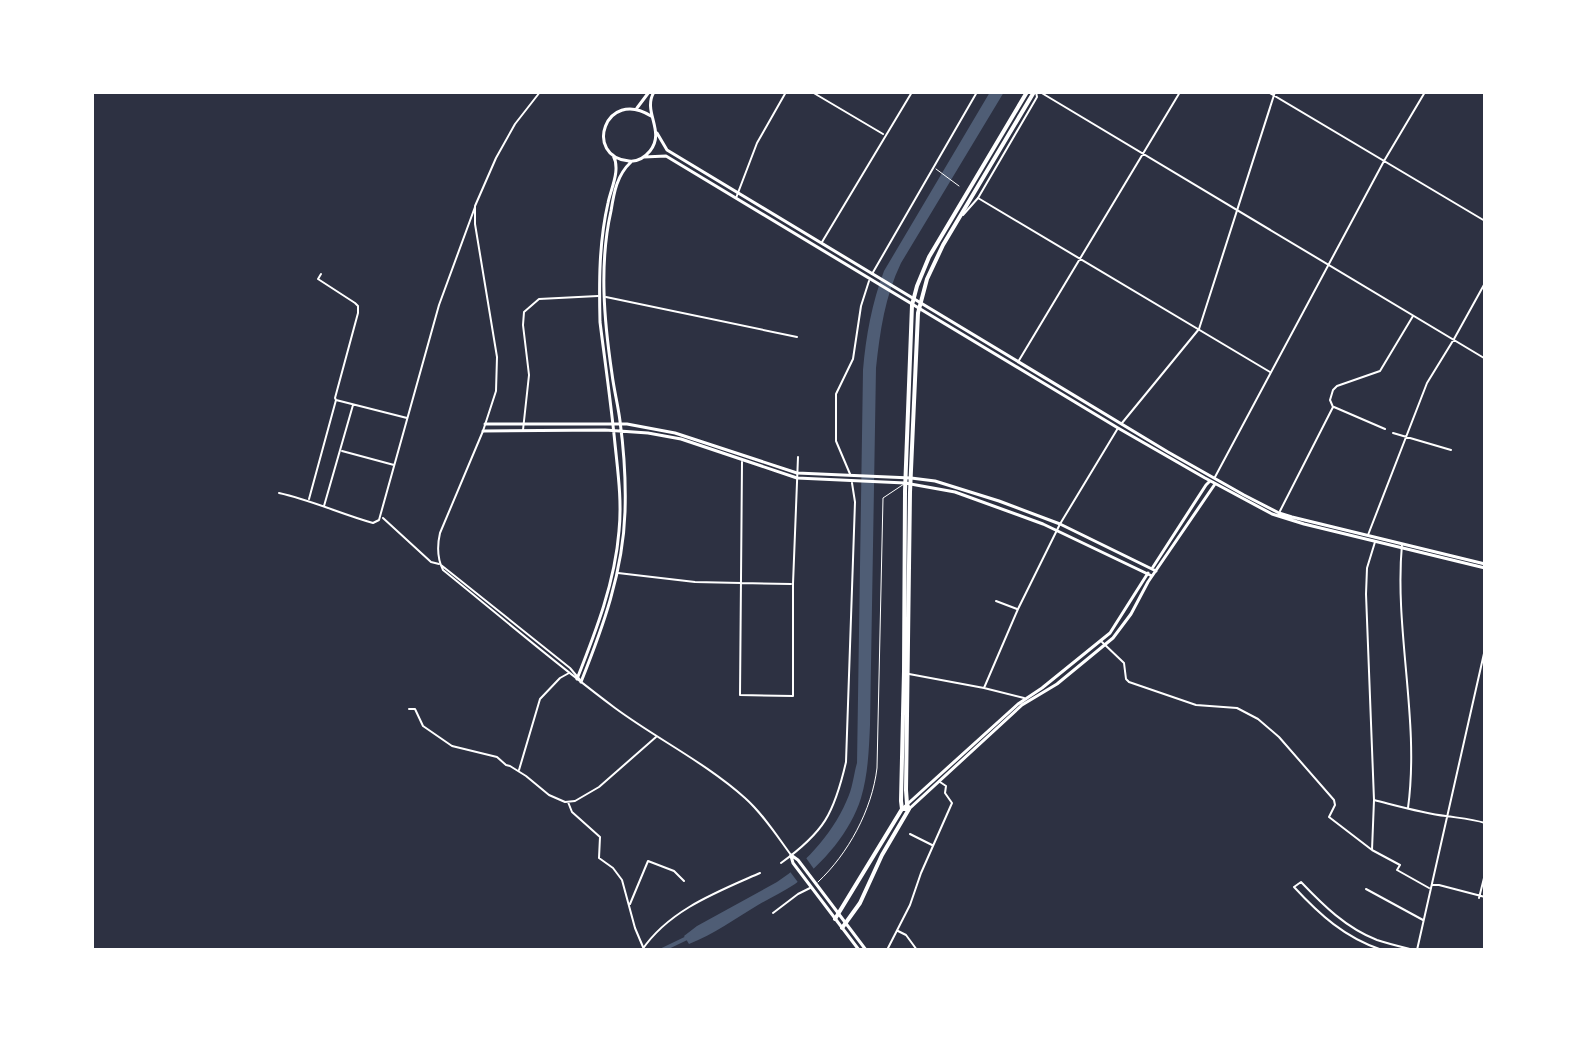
<svg xmlns="http://www.w3.org/2000/svg" width="1577" height="1042" font-family="'Roboto Condensed',sans-serif">
<style>
.water{fill:#4f5d75}
.pier{fill:#2d3142}
.lines{fill:none;stroke-linecap:round;stroke-linejoin:round}
.canal{stroke:#4f5d75;stroke-width:4}
.pedestrian{stroke:#fff;stroke-width:1}
.minor{stroke:#fff;stroke-width:2}
.tertiary{stroke:#fff;stroke-width:2}
.secondary{stroke:#fff;stroke-width:3}
.primary{stroke:#fff;stroke-width:4}
</style>
<rect width="100%" height="100%" fill="#2d3142"/>
<path class="water" d="M990,92H1004L901,263C885,296 880,331 876,368L870,725C869,749 868,775 861,798C851,831 823,864 795,884C783,892 770,898 758,905C735,919 714,934 689,944L684,936L697,926L777,882C808,862 836,829 849,795C853,785 854,773 857,763L863,370C866,335 872,303 884,271Z"/>
<path class="pier" d="M804,855L816,872L800,885L788,869Z"/>
<g class="lines">
<path class="canal" d="M662,950L689,937"/>
<path class="pedestrian" d="M936,169L959,186
M818,882C848,854 872,810 877,768L883,498L904,484"/>
<path class="minor" d="M1040,92L1484,358
M978,198L1270,372
M872,274L977,92
M1018,362L1180,92
M336,400L407,418
M1334,407L1385,429
M523,430L529,375L523,325L524,312L539,299L598,296
M1393,433L1451,450
M342,451L394,465
M850,474L836,441V394L853,359L861,306L869,281
M279,493C311,500 341,514 373,523L379,520L439,305L475,207
M309,499L336,400L335,398L358,313V306L355,303L318,279L321,274
M324,506L353,405
M1280,511L1333,407L1330,400L1333,390L1337,386L1380,371L1413,316
M383,518L431,562L439,564
M1368,535L1427,383L1454,339L1485,283
M1402,544C1394,631 1420,720 1408,808
M996,601L1017,609
M1102,642L1124,663L1126,679L1129,682L1196,705L1237,708L1258,719L1279,737L1334,800L1335,805L1329,817L1372,850L1400,865L1397,870L1429,888
M409,709H415L423,726L452,746L497,757L506,765L510,766L526,776L549,795L565,802L575,801L599,787L656,737
M519,770L540,699L560,678L569,673
M568,802L572,812L600,837L599,858L613,868L622,880L635,928L643,947
M910,834L932,845
M1372,850L1374,800L1366,594L1367,568L1375,542
M781,863C824,832 834,814 846,762L855,502L852,483
M1432,885H1439L1485,897
M1366,889L1423,920
M1479,898L1485,874
M630,904L648,861L674,871L684,881
M773,913L798,894L810,888
M898,931L906,935L917,950
M642,950C669,910 717,892 760,873
M887,950L910,905L921,873L952,803L945,793L946,786L940,782
M1382,950C1345,938 1319,914 1294,887L1301,882C1323,905 1346,928 1377,940C1389,944 1402,947 1414,950"/>
<path class="tertiary" d="M540,92L515,124L496,158L475,206V224L497,357L496,391L483,431L440,533C437,546 437,558 443,570C500,616 556,664 615,708C657,739 706,763 745,798C763,814 777,836 791,855
M812,92L883,134
M1268,92L1485,221
M736,198L757,143L786,92
M963,215L978,198L1037,97L1036,92
M822,242L912,92
M606,297L797,337
M1122,423L1199,329L1275,92
M742,462L740,695L793,696V584L798,457
M1215,477L1384,161L1425,92
M441,565L570,668L581,681
M618,573L695,582L791,584
M909,674L984,688L1024,698
M984,688L1018,609L1060,524L1118,428
M1374,800C1398,806 1422,813 1446,816C1459,818 1472,819 1485,823
M1417,950L1485,649"/>
<path class="secondary" d="M637,108L649,92
M651,116C605,87 583,157 629,161C638,162 645,157 650,151C666,131 642,112 654,92
M657,133L667,150L1168,452L1244,495L1279,513L1292,517L1485,564
M644,157L666,156L1118,428L1205,478L1272,514L1304,524L1485,568
M485,424H627L675,433L797,473L911,478L935,481L999,501L1060,524L1156,571
M483,431L605,430L648,433L681,439L797,478L905,483L955,492L1043,524L1152,576
M1153,567L1206,485L1210,481
M577,679C596,631 615,582 619,531C622,502 618,473 615,444C611,403 605,362 600,322C599,282 599,242 608,203C611,188 621,170 613,155
M581,682C603,627 623,572 625,512C626,483 624,451 620,421C618,405 614,390 612,374C604,320 599,264 611,211C614,192 617,175 631,162
M902,809L1018,704L1042,688L1110,633L1148,573
M909,809L1022,705L1057,684L1113,638L1131,614L1148,582L1215,484
M791,855L798,860L866,950
M791,856L793,863L859,950"/>
<path class="primary" d="M909,809H902L901,801L904,671L905,491L912,305L917,286L929,257L1027,92
M835,919L902,809
M842,928L860,903L882,855L909,809L907,804L906,790L910,492L918,313L927,279L943,245L1034,92"/>
</g>
<rect width="1577" height="1042" fill="none" stroke="#ffffff" stroke-width="188"/>
</svg>
